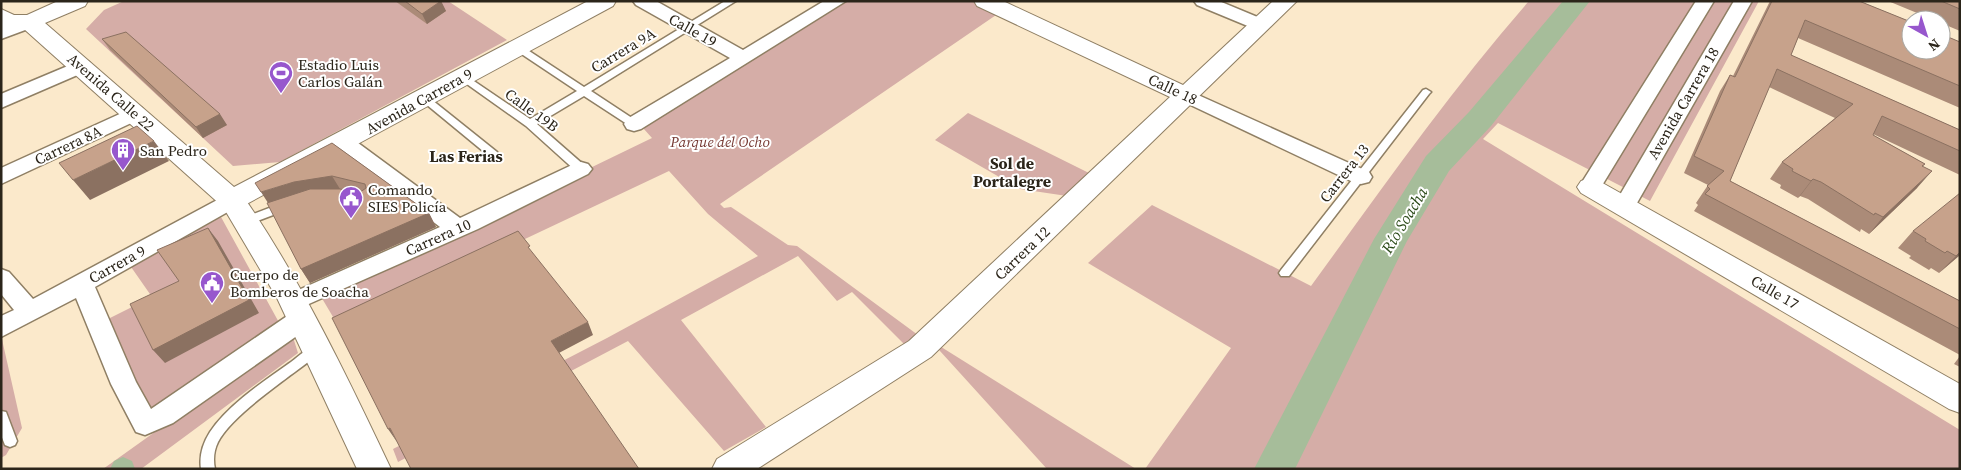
<svg xmlns="http://www.w3.org/2000/svg" width="1961" height="470" font-family="'Source Serif 4',serif">
<style>
.green{fill:#d5ada7}
.lines{fill:none;stroke-linecap:round;stroke-linejoin:round}
.canal{fill:#a6bd9a;fill-rule:evenodd}
.river{fill:#a6bd9a;fill-rule:evenodd}
.service-casing{stroke:#8f7f64;stroke-width:3}
.minor-casing{stroke:#8f7f64;stroke-width:3}
.tertiary-casing{stroke:#8f7f64;stroke-width:2}
.secondary-casing{stroke:#8f7f64;stroke-width:2}
.service{fill:#fff;fill-rule:evenodd}
.minor{fill:#fff;fill-rule:evenodd}
.tertiary{fill:#fff;fill-rule:evenodd}
.secondary{fill:#fff;fill-rule:evenodd}
.wall{fill:#ab8b78}
.shaded-wall{fill:#8b7161}
.building{fill:#c7a28b;stroke:#8b7161}
.labels{text-anchor:middle;dominant-baseline:central;stroke-width:4;stroke-linejoin:round;paint-order:stroke}
.street-label{font-size:15px;fill:#2b251a;stroke:#fff}
.poi-label{font-size:15px;fill:#2b251a;stroke:#fff;text-anchor:start}
.park-label{font-size:15px;font-style:italic;fill:#783c36;stroke:#fff}
.neighbourhood-label{font-size:16px;font-weight:bold;fill:#2b251a;stroke:#fff}
.water-label{font-size:16px;font-style:italic;fill:#2b4a18;stroke:#fff}
</style>
<rect width="100%" height="100%" fill="#fbe9cb"/>
<path class="green" d="M124,1H448L507,40L280,162L233,166L86,29L104,10Z
M845,1H971L999,13L720,204L724,208L731,207L788,245L797,246L918,335L904,344L852,292L837,301L798,256L681,320L766,427L724,451L628,341L398,462L393,449L607,338L758,256L708,214L669,171L339,327L320,295L458,232L652,138L643,128Z
M1529,1H1759L1650,201L1498,123L1483,139L1960,430V469H1145L1231,348L1088,263L1152,205L1311,286C1381,190 1450,91 1529,1Z
M968,113L1091,174L1067,196L1020,189L935,140Z
M221,217L282,328L146,422L104,321L152,297L129,264Z
M292,334L298,353L141,469H103Z
M1,335L22,428L6,455L1,458Z
M930,340L1136,469H1047Z"/>
<g class="lines">
<path class="canal" d="M123,457L132,461L135,469H110L114,461Z"/>
<path class="river" d="M1563,1H1590L1491,126L1449,171L1407,241L1295,469H1254L1374,239L1426,156L1469,112Z"/>
<g class="service-casing">
<path id="service" d="M725,1H736L591,91L638,122L639,124L638,126H630L584,96L537,124L585,166L586,169L585,172H577L526,126L457,77L462,74L465,75L530,119L577,91L514,49V45H520L584,87Z
M1426,89L1431,92L1429,94L1289,276H1281L1279,273L1281,270L1423,90Z
M424,95L427,96L497,152L498,154L497,156H489L421,100L419,98Z
M285,202L290,206L289,209L247,225L241,221L243,218Z
M316,345L320,347L322,350L320,353C294,374 232,414 218,442C214,450 213,460 215,469H201C199,456 203,443 210,432C228,405 264,381 291,362C299,356 307,348 316,345Z
M1,411L6,412L17,441L15,445L10,447L5,445L1,435Z"/>
</g>
<g class="minor-casing">
<path id="minor" d="M633,1H656L743,50L824,1H846L641,129L634,131L627,129L624,124L627,119L730,58L636,5Z
M1194,1H1219L1267,21L1270,25L1267,29H1255L1197,5Z
M1696,1H1714L1598,192L1590,194L1582,192L1579,187Z
M1734,1H1752L1633,210L1625,213L1617,210L1614,205Z
M30,17L36,18L39,22L36,26L1,39V27Z
M82,60L89,62L92,66L89,70L1,108V94Z
M1187,90L1369,172L1372,177L1369,182L1361,184L1353,182L1180,100L1177,96L1180,92Z
M135,107L142,108L145,113L142,118L1,184V168Z
M343,135L350,137L460,218L574,164L581,162L588,164L592,169L588,174L478,229L293,311L285,308L281,302L285,296L440,227L336,147L333,142L336,137Z
M232,192L240,195L243,200L240,205L95,287L136,382L151,409L293,312L302,310L311,312L314,319L311,326L173,423L145,435L136,432L111,384L76,298L1,337V316L14,310L1,294V269L9,272L33,299Z"/>
</g>
<g class="tertiary-casing">
<path id="tertiary" d="M974,1H1003L1183,85L1273,1H1297L931,357L757,469H712L717,459L909,341L1170,97L977,6Z
M1590,178L1599,181L1960,384V413L1949,409L1581,193L1577,187L1581,181Z
M232,191L241,193C301,280 346,374 391,469H357L277,298L219,200L223,193Z"/>
</g>
<g class="secondary-casing">
<path id="secondary" d="M58,1H88L85,6L45,23L234,187L588,1H616L613,6L241,207L232,209L223,207L24,29L1,27V9L14,15H27Z"/>
</g>
<use href="#service" class="service"/>
<use href="#minor" class="minor"/>
<use href="#tertiary" class="tertiary"/>
<use href="#secondary" class="secondary"/>
</g>
<path class="wall" d="M395,1H441L446,11L427,24Z
M1770,1H1859L1960,42V108L1798,38L1791,55L1960,130V175L1873,134V135L1925,164L1923,166L1917,188L1869,234L1861,229L1860,232L1808,199L1800,196L1798,198L1780,188L1781,185L1770,179L1782,162L1835,118L1769,87L1730,181L1960,301V355L1694,211L1698,205L1696,203L1708,185L1684,173L1720,91L1730,75L1733,76Z
M1888,1H1960V31L1941,23V20H1934Z
M102,39L227,125L203,138L110,50Z
M332,143L429,213L436,227L310,283L301,269L268,203Z
M1913,231L1960,255L1939,273L1931,268L1929,270L1909,258L1911,256L1898,248Z
M1960,356V367L1954,364Z"/>
<path class="shaded-wall" d="M441,1L446,11L427,24L422,14Z
M220,114L227,125L203,138L196,127Z
M154,141L169,161L90,200L73,180Z
M1932,171L1917,188L1869,234L1883,217Z
M332,176L340,189L270,206L261,192L294,182Z
M1813,179L1800,196L1798,198L1811,181Z
M429,213L436,227L310,283L301,269Z
M208,228L218,241L259,313L165,363L153,350Z
M1960,252V255L1939,273Z
M588,322L593,335L557,354L551,341Z
M390,428L397,442L388,429Z"/>
<path class="building" d="M405,1H441L422,14Z
M1772,1H1859L1911,22V50H1941V34L1960,42V86L1805,20L1791,55L1960,130V151L1882,116L1873,135L1925,164L1922,166L1932,171L1883,217L1875,213L1874,215L1821,182L1813,179L1811,181L1792,171L1793,169L1782,162L1853,104L1777,69L1730,181L1960,301V329L1705,194L1710,189L1707,186L1724,171L1694,156L1730,75L1735,77Z
M1941,1H1960V9Z
M126,32L220,114L196,127L102,39Z
M137,126L154,141L73,180L59,163Z
M332,143L429,213L301,269L267,203L310,189H340L359,193L366,188L365,184L332,176L294,182L261,192L255,183Z
M1960,193V252L1956,256L1947,251L1945,253L1925,241L1926,239L1913,231Z
M208,228L249,300L153,350L130,304L179,281L157,250Z
M518,231L530,246L528,247L588,322L551,341L639,469H411L390,428L388,429L332,318Z"/>
<defs>
<g id="stadium-pin" transform="scale(1.25)"><path d="M0 17L-7.5 6A9.5 9.5 0 1 1 7.5 6Z" fill="#9757cd" stroke="#fff"/><path d="M0-5a6.5 5 0 1 0 0 10a6.5 5 0 1 0 0-10ZM-3.5-1.8h7v3.6h-7Z" fill="#fff"/></g>
<g id="building-pin" transform="scale(1.25)"><path d="M0 17L-7.5 6A9.5 9.5 0 1 1 7.5 6Z" fill="#9757cd" stroke="#fff"/><path d="M-4-6H4V6H1V3H-1V6H-4ZM-2.5-4.3h1.7v1.8h-1.7ZM.8-4.3h1.7v1.8H.8ZM-2.5-1h1.7V.8h-1.7ZM.8-1h1.7V.8H.8Z" fill="#fff"/></g>
<g id="civic-pin" transform="scale(1.25)"><path d="M0 17L-7.5 6A9.5 9.5 0 1 1 7.5 6Z" fill="#9757cd" stroke="#fff"/><path d="M-.6-6.5H3V-4.5H.6V-3L4-1V1h2V6H-6V1h2V-1L-.6-3ZM-1.2 2.5V6h2.4V2.5Z" fill="#fff"/></g>
</defs>
<g fill-rule="evenodd">
<use href="#stadium-pin" x="281" y="73"/>
<use href="#building-pin" x="123" y="150"/>
<use href="#civic-pin" x="351" y="198"/>
<use href="#civic-pin" x="212" y="283"/>
</g>
<g class="labels">
<g class="street-label">
<text transform="translate(693 30) rotate(29)">Calle 19</text>
<text transform="translate(623 50) rotate(-31)">Carrera 9A</text>
<text transform="translate(1173 89) rotate(25)">Calle 18</text>
<text transform="translate(111 92) rotate(41)">Avenida Calle 22</text>
<text transform="translate(419 101) rotate(-29)">Avenida Carrera 9</text>
<text transform="translate(1683 103) rotate(-60)">Avenida Carrera 18</text>
<text transform="translate(532 110) rotate(36)">Calle 19B</text>
<text transform="translate(68 145) rotate(-25)">Carrera 8A</text>
<text transform="translate(1344 173) rotate(-52)">Carrera 13</text>
<text transform="translate(438 237) rotate(-24)">Carrera 10</text>
<text transform="translate(1022 253) rotate(-44)">Carrera 12</text>
<text transform="translate(117 264) rotate(-29)">Carrera 9</text>
<text transform="translate(1775 292) rotate(30)">Calle 17</text>
</g>
<g class="poi-label">
<text x="298" y="64">Estadio Luis<tspan x="298" dy="17">Carlos Galán</tspan></text>
<text x="140" y="150">San Pedro</text>
<text x="368" y="189">Comando<tspan x="368" dy="17">SIES Policía</tspan></text>
<text x="230" y="274">Cuerpo de<tspan x="230" dy="17">Bomberos de Soacha</tspan></text>
</g>
<g class="park-label">
<text x="720" y="141">Parque del Ocho</text>
</g>
<g class="neighbourhood-label">
<text x="466" y="156">Las Ferias</text>
<text x="1012" y="163">Sol de<tspan x="1012" dy="18">Portalegre</tspan></text>
</g>
<g class="water-label">
<text transform="translate(1404 220) rotate(-59)">Río Soacha</text>
</g>
</g>
<rect width="1961" height="470" fill="none" stroke="#2b251a" stroke-width="5"/>
<g transform="translate(1926 35) rotate(141)"><circle r="24" fill="#ffffff" stroke="#aaa8a3"/>
<path d="M0-4L9 19L0 12L-9 19Z" fill="#9757cd"/>
<text y="-8" font-size="14" font-weight="bold" text-anchor="middle" fill="#2b251a">N</text>
</g>
</svg>
